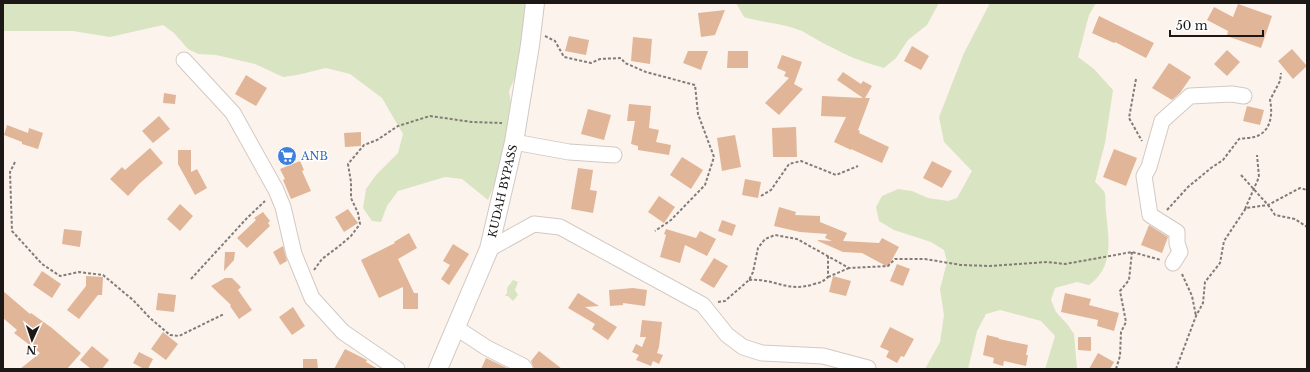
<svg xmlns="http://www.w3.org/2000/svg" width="1310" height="372" font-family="'Libre Baskerville',serif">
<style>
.green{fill:#d9e4c3}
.building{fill:#e1b598}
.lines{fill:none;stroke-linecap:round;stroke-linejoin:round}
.minor-casing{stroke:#d2c9c3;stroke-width:17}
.tertiary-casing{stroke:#d2c9c3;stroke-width:20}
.path{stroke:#827c78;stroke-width:2;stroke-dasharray:3 2;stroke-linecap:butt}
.minor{stroke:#fff;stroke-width:15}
.tertiary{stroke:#fff;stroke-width:18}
.labels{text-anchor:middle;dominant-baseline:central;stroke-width:3;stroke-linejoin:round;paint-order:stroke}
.shop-label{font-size:11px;fill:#366cbe;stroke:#fff;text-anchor:start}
.street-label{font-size:11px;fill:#1b1816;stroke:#fff}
</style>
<rect width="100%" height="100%" fill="#fcf3ed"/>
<path class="green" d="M3,3H534L517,73L509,91L512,110L495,183L488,200L462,179L445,177L398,191L387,206L381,222L372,221L363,208L366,189L376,175L398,153L403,134L382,98L350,74L326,68L297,75L283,77L255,64L216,55L198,54L188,49L174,33L163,25L110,37L73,31H3Z
M736,3H939L927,25L908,40L896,58L884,68C867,63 851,58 835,49C824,44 813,37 802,31C783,23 764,23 744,17Z
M990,3H1096L1089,15L1078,57L1094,69L1113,90L1105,143L1095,182C1098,185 1104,190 1105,194C1106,200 1105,207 1106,213C1109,240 1114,267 1089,285L1077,282L1055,288L1051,300L1056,312L1068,325L1074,334L1077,369H1045L1055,336L1041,321L1000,310L986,314L977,331L968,369H925L940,342L944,315L940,289L947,262L944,250L931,242L894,230L879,221L876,207L882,196L898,189L912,191L928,198L948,201L957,198L972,171L944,142L939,117L964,53Z
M513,280L518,282L515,290L518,295L513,301L508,296H505L507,293V288Z"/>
<path class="building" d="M1238,4L1272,16L1261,48L1227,36L1228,31L1207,20L1214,7L1233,17Z
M725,10L715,35L701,37L698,13Z
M1099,16L1154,43L1146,58L1115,42L1114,43L1092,33Z
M569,36L589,40L586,55L565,51Z
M633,37L652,39L650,64L631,61Z
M912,46L929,56L921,70L904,61Z
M1292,49L1307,66L1293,79L1278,61Z
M1227,50L1240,62L1227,76L1214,64Z
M688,51H708L701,70L683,63Z
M728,51H748V68H727Z
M782,55L802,62L794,84L803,89L779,115L765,103L789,78L784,76L786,72L777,68Z
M1169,63L1191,77L1180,93L1172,100L1152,88Z
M843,72L861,84L863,81L872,86L865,98H870L858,130L860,131L859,133L889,147L882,163L851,149V150L834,142L846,117L821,116L822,96L863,98L837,80Z
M246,75L267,88L256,106L235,94Z
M164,93L176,95L175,104L163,103Z
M629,104L651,106L649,128L659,130L656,142L671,145L669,155L638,150V146L631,144L635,121H627Z
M1247,106L1264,110L1260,125L1243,121Z
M588,109L611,115L604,140L581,134Z
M159,116L170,129L153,143L142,131Z
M7,125L28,133L29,128L43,133L38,149L22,144V142L4,135Z
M796,127L797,157H773L772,128Z
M361,132V146L345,147L344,133Z
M735,135L741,167L722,171L717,138Z
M150,148L163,163L139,184L128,196L110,179L122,167L125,170Z
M1114,149L1137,158L1126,186L1103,177Z
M178,150H191V172L197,169L207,188L195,195L178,164Z
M682,157L703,170L691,189L670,175Z
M300,161L304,170L302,171L311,191L291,199L283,180L285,179L280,169Z
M932,161L952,171L942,188L923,178Z
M578,168L593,170L590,190L597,191L593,213L571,209Z
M745,179L761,182L758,198L742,195Z
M659,196L675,207L664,223L648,212Z
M180,204L193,216L180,231L167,219Z
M779,207L796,212L795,215L820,216V222L847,233L843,241L879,243L882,238L899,247L888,267L862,253L843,252L818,241V240L832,241L825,238L827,234L800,232L774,226Z
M348,209L358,223L344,232L335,217Z
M263,212L270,221L268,223L270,226L247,248L237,238L256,220L254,218Z
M722,220L736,225L732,236L718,231Z
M1149,225L1168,237L1162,253L1141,245Z
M64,229L82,231L80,247L62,244Z
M666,229L696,238L700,231L716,239L707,256L685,245L680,263L660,257L666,235L664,234Z
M409,233L417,248L398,259L414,293H418V309H403V287L379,298L361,260L395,243L394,242Z
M453,244L469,254L449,285L441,279L450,265L443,261Z
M283,246L287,261L280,265L273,252Z
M225,252H235L234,260L224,271Z
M714,258L728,266L714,288L700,280Z
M897,264L910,269L903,286L890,281Z
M42,271L61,284L52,298L33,285Z
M86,276L103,277L102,295H98L79,319L67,310L86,286Z
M833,276L851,281L846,296L829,292Z
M225,278H232L241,287L238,290L252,310L239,319L230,306L231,305L211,286Z
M633,288L647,290L645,306L623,303V305L610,306L609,290Z
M3,291L30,314L31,313L52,328L81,353L67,369H20L40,353L14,333L17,330L3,318Z
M158,293L176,295L174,312L156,310Z
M578,293L599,306L585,307L617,327L608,340L592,329L595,324L568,308Z
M1065,293L1091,299L1089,305L1119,313L1114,331L1097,326L1098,320L1061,312Z
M293,307L305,326L292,335L279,317Z
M642,320L662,322L659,347L657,353L663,355L659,364L653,361L651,366L636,360L639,355L632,352L636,344L642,347L646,337H640Z
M890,327L914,339L904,357L901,356L897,363L886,357L889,351L880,347Z
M163,332L178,344L166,360L151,349Z
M987,335L999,338V339L1028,345L1026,355H1028L1026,366L1004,361L1003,366L993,363L994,358L983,355Z
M1078,337H1091V351L1078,350Z
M92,346L109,360L102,369H91L80,360Z
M345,349L367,360L366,362L378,369H334Z
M539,351L562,369H534L531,361Z
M139,352L153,359L148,369H144L133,363Z
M1098,353L1114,362L1110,369H1089Z
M486,358L509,369H481Z
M303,359H317L318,369H303Z"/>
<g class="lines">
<g class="minor-casing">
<path id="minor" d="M184,60L233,113L276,190L283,207L294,254L312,298L343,332L397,369
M514,142L569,152L614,155
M489,249L534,224L560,227L703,305L727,335L743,347L762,353L823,356L868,368
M1173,263L1180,252L1177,243V232L1150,215L1144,176L1149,167L1162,121L1190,96L1232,94L1244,96
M455,327L487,348L523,366L525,369"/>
</g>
<g class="tertiary-casing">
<g id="tertiary">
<path id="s1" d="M438,369L489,249L514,142L530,45L535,3"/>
</g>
</g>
<path class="path" d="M545,36L555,41L564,57L591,63L600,59L621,58L625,63L646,72L695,85L698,114L714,157L705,185L671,220L655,231
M1136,79L1129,118L1142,141
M15,162L10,172L12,231L42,264L60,276L79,272L103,275L133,300L150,318L163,329L170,335L179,336L224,314
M1241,175L1268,205L1275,215L1295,219L1307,227
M761,196L771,190L789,164L801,161L836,175L858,166
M1245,209L1259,177L1257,155
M1167,210L1188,187L1211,168L1223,160L1239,139C1244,138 1250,138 1254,137C1271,133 1273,114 1270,100L1280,81L1281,73
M314,270L322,259L338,247L351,236L360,224L358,213L351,198V182L348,164L364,145L377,140L398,126L430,116L472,122L502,123
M1182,274L1192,296L1196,316
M828,277L849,268
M191,279L247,218L265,201
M749,280C775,278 787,293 814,284C820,283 824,281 828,277V256
M718,302L725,301L749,280L753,272L758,248L765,239L775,235L797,239L849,268L888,266L895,259H925L961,265L990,266L1047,262L1065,264L1132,252L1161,260
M1116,369L1120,356L1121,332L1126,322L1120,291L1129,280L1132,252
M1176,369L1196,316L1203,303L1205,282L1220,263L1224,241L1246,208L1268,205L1300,188L1307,190"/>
<use href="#minor" class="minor"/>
<use href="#tertiary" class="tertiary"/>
</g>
<defs>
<g id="supermarket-disc" transform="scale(1)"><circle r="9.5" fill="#3f7fe0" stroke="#fff"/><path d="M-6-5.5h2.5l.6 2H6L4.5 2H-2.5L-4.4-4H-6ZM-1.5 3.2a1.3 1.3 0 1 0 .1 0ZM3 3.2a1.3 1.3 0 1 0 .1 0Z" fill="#fff"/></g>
</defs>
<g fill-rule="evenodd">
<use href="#supermarket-disc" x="287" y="156"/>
</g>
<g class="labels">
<g class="shop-label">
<text x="301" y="156">ANB</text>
</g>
<g class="street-label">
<text stroke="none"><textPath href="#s1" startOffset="190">KUDAH BYPASS</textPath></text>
</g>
</g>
<rect width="1310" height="372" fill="none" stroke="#1b1816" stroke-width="8"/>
<g transform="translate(32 340) rotate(183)" stroke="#ffffff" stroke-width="3" paint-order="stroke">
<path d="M0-3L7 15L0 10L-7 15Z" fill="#1b1816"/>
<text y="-6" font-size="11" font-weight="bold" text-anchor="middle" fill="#1b1816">N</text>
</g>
<path d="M1170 30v6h93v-6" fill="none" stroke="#1b1816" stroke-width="2"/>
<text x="1176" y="30" font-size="12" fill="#1b1816" stroke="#ffffff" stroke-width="3" paint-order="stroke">50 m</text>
</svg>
